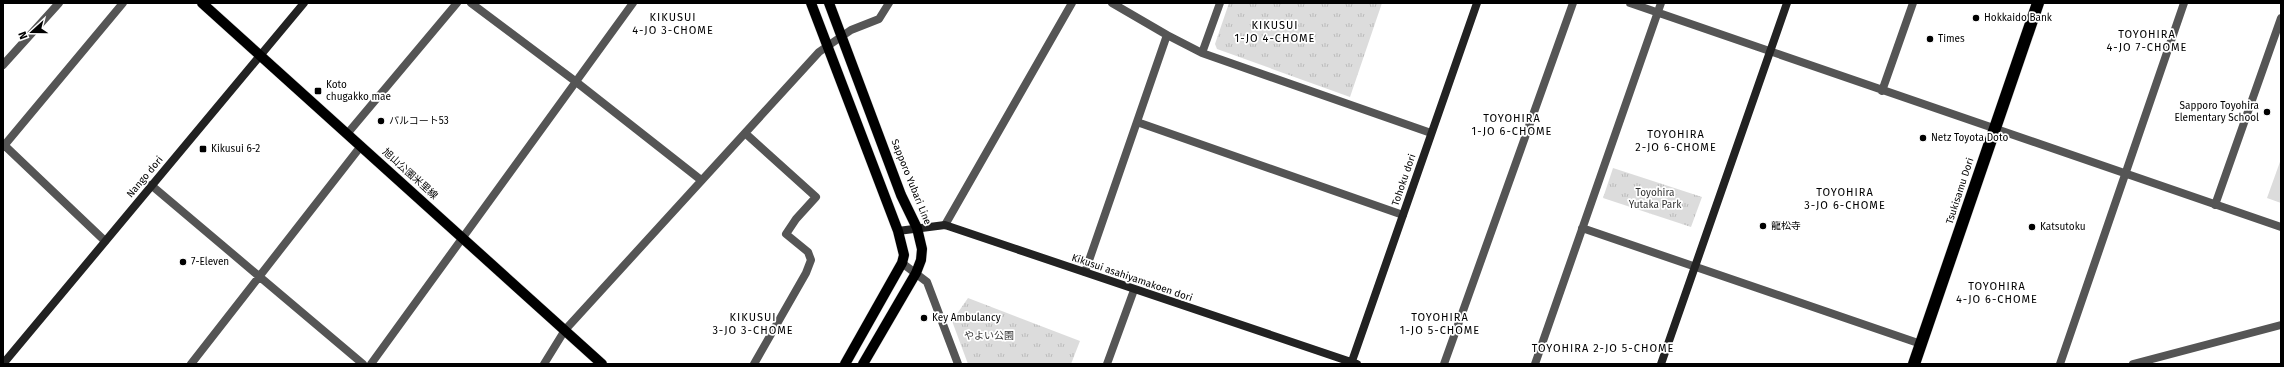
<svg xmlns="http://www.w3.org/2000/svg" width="2284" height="367" font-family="'Fira Sans','Noto Sans JP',sans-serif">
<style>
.park{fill:url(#park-tufts)}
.pitch{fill:#dcdcdc}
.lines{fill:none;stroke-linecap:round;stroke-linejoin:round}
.primary-casing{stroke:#dbdbdb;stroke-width:11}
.highway-casing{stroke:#dbdbdb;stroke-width:13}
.street{stroke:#555;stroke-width:8}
.secondary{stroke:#222;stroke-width:8}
.primary{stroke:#000;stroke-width:10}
.highway{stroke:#000;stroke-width:12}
.poi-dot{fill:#000;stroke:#fff;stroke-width:1.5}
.labels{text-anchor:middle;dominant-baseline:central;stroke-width:3.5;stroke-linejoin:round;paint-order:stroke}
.poi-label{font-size:10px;fill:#000;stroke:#fff;text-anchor:start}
.street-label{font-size:10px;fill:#000;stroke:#fff}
.park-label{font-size:10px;fill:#333;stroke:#fff}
.neighbourhood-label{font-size:11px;letter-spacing:1px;fill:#000;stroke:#fff}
</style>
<defs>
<pattern id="park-tufts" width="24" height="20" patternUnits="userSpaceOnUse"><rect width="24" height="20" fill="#dcdcdc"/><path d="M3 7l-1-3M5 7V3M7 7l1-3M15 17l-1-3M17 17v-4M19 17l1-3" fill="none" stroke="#bbb"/></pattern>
</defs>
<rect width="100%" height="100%" fill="#fff"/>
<path class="park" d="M1229,3H1382L1350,97L1217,49L1215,44Z
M1613,168L1702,197L1691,227L1603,198Z
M968,298L1080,341L1071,364H968L952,321Z"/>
<path class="pitch" d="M2281,159V203L2267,198Z"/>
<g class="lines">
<g class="primary-casing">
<path id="primary" d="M202,3L602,364
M811,3L898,231L904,255L902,263L845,364
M829,3L901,195L917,228L922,249L921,260L916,273L863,364"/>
</g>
<g class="highway-casing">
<path id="highway" d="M1914,364L2038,3"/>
</g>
<path class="street" d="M471,3L575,81L701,180
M1630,3L2281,227
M1167,35L1202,53L1431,133
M1202,53L1220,3
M3,65L59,3
M1882,91L1913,3
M1137,122L1403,215
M745,133L816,197L796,219L786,234L808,252L811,260L806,273L754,364
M347,134L457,3
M3,144L105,241
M3,147L123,3
M151,185L363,364
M2215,205L2281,18
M945,225L1072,3
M1582,228L1921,344
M902,263L927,282L958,364
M1085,272L1167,35L1112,3
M191,364L361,146
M371,364L633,3
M544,364L565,330L819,52L851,30L879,19L889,3
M1107,364L1134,290
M1444,364L1573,3
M1535,364L1661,3
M2060,364L2184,3
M2133,364L2281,325"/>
<path class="secondary" d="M898,231L945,225L1357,364
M3,364L304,3
M1351,364L1477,3
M1661,364L1787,3"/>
<use href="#primary" class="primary"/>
<use href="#highway" class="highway"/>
</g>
<g class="poi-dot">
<circle cx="1976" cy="18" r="4"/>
<circle cx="1930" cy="39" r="4"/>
<rect x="314" y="87" width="8" height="8" rx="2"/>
<circle cx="2267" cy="112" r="4"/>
<circle cx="381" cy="121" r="4"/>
<circle cx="1923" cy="138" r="4"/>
<rect x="199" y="145" width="8" height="8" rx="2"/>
<circle cx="1763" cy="226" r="4"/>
<circle cx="2032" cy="227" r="4"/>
<circle cx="183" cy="262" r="4"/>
<circle cx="924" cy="318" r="4"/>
</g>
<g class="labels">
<g class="poi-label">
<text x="1984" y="18">Hokkaido Bank</text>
<text x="1938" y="39">Times</text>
<text x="326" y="85">Koto<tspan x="326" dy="12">chugakko mae</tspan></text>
<text x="2259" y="106" text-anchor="end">Sapporo Toyohira<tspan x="2259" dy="12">Elementary School</tspan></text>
<text x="389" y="121">パルコート53</text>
<text x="1931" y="138">Netz Toyota Doto</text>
<text x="211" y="149">Kikusui 6-2</text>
<text x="1771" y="226">龍松寺</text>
<text x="2040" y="227">Katsutoku</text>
<text x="191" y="262">7-Eleven</text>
<text x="932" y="318">Key Ambulancy</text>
</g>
<g class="street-label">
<text transform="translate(410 174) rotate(42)">旭山公園米里線</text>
<text transform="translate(145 177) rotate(-50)">Nango dori</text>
<text transform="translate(1404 180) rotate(-71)">Tohoku dori</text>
<text transform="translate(911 182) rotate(68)">Sapporo Yubari Line</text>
<text transform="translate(1960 191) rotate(-72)">Tsukisamu Dori</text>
<text transform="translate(1132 278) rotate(19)">Kikusui asahiyamakoen dori</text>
</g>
<g class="park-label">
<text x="1655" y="193">Toyohira<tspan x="1655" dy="12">Yutaka Park</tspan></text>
<text x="989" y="336">やよい公園</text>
</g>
<g class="neighbourhood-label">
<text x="673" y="17">KIKUSUI<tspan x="673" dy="13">4-JO 3-CHOME</tspan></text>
<text x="1275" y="25">KIKUSUI<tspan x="1275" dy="13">1-JO 4-CHOME</tspan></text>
<text x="2147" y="34">TOYOHIRA<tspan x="2147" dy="13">4-JO 7-CHOME</tspan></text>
<text x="1512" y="118">TOYOHIRA<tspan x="1512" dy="13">1-JO 6-CHOME</tspan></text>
<text x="1676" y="134">TOYOHIRA<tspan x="1676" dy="13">2-JO 6-CHOME</tspan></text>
<text x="1845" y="192">TOYOHIRA<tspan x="1845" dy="13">3-JO 6-CHOME</tspan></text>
<text x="1997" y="286">TOYOHIRA<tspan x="1997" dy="13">4-JO 6-CHOME</tspan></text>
<text x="753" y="317">KIKUSUI<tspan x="753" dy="13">3-JO 3-CHOME</tspan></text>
<text x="1440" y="317">TOYOHIRA<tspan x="1440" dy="13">1-JO 5-CHOME</tspan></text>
<text x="1603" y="348">TOYOHIRA 2-JO 5-CHOME</text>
</g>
</g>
<rect width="2284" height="367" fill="none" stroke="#000000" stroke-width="8"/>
<g transform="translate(32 32) rotate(249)" stroke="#ffffff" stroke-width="3" paint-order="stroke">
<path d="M0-3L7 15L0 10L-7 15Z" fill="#000000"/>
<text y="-6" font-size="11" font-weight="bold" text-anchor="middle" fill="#000000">N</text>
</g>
</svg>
